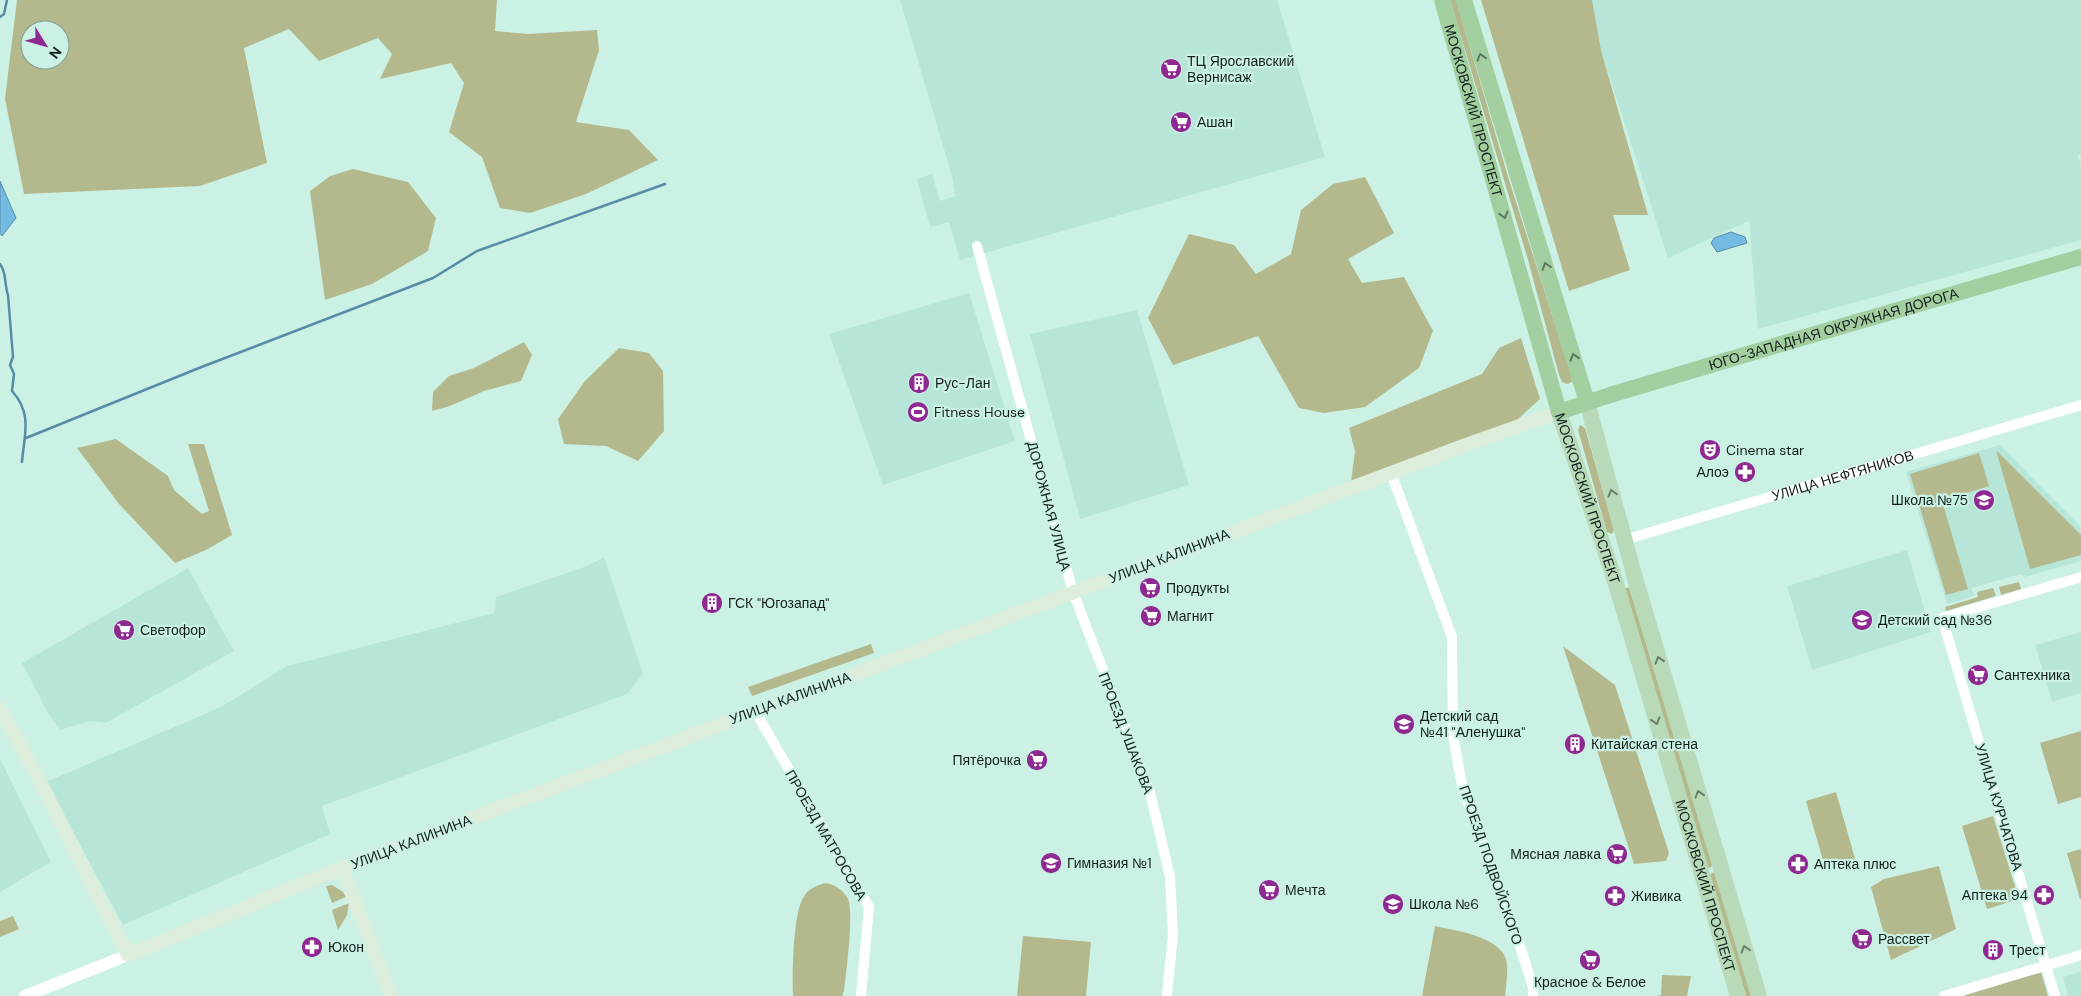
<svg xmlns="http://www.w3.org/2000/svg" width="2081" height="996" font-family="'DM Sans',sans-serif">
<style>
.built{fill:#b7e6d8}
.green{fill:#b4b98d;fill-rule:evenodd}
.water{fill:#74bbe4;stroke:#578ca8}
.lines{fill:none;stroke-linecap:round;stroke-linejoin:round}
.stream{stroke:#578ca8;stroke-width:2.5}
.minor{stroke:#fff;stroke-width:10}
.tertiary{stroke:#fff;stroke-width:12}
.secondary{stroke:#dceddc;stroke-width:14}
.primary{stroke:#b9dab8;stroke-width:16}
.trunk{stroke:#a2cea0;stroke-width:16}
.oneway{stroke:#5a775e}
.oneway2{stroke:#667d6a}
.labels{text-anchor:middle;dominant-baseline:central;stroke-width:4.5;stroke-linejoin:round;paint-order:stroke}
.poi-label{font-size:14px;fill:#12201c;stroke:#cbf1e5;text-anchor:start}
.street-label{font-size:14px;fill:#12201c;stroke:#cbf1e5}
</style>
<rect width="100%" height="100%" fill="#cbf1e5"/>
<path class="built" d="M900,0H1277L1325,157L960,260L949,222L930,227L917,179L932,174L940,201L955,196L952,176Z
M1592,0H2081V154L2078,155L2081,167V240L1758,329L1749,221L1668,258L1601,50Z
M969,293L1015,441L883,485L829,334Z
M1137,310L1189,485L1080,519L1030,334Z
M2000,445L2081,527V561L2024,577L2021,574L1971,588L1974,596L1947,604L1906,472Z
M1907,550L1931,632L1812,670L1787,586Z
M604,557L643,674L627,694L322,806L330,834L123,925L46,782L221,707L287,666L495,613L496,597L587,566Z
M188,568L234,651L106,723L90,721L60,730L48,713L22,663Z
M2081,632V693L2052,702L2035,645Z
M0,759L51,862L0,892Z
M2081,972V996H2068L2063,977Z"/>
<path class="green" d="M17,0H497L495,31L528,34L597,30L599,50L576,122L629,130L658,160L586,194L530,213L500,208L482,157L449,132L464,83L451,63L380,79L392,54L378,38L319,61L289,29L244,48L267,163L200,186L24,194L5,99ZM30,30H60V60H30Z
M1450,0H1456L1509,180L1570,371L1572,382L1567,384L1562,382L1559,375L1528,260Z
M1481,0H1592L1601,50L1648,215H1613L1630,270L1569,291Z
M353,169L408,182L436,218L428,251L372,284L325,300L310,191L330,176Z
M1365,177L1394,233L1348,259L1362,283L1404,277L1433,331L1419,368L1365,407L1324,413L1299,408L1258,336L1173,365L1148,318L1189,234L1234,245L1256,274L1291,254L1301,210L1333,184Z
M1521,338L1540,399L1517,420L1351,482L1355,451L1349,428L1482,374L1499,348Z
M524,342L532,355L521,381L484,391L450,406L432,411L433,392L449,376L474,368Z
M619,348L649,353L663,371L664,431L638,461L606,446L564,444L558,419L585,381Z
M1580,425L1585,428L1614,530L1612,534L1607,532L1578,430Z
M116,439L168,476L174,490L202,514L209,511L188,444H204L232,535L206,550L175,563L119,504L77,448Z
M1996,450L2081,535V555L2030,569Z
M1979,453L1989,486L1942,501L1968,589L1946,595L1910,474Z
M2019,582L2021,589L2001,595L1999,587Z
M1629,587L1713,866L1708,868L1624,589Z
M1993,588L1996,596L1946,611L1945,607L1978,597L1977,592Z
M871,644L874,653L752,696L748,687Z
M1563,646L1615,685L1669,853L1666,861L1634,864Z
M2081,731V797L2058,804L2040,743Z
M1836,792L1856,862L1826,871L1806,801Z
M1993,816L2019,899L1987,909L1962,826Z
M2081,849V899H2080L2067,853Z
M1939,866L1956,929L1891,960L1871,887L1884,879Z
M1715,872L1751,996H1746L1710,874Z
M825,883C835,885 841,888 847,897C855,908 846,973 844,991L842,996H793C792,976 793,914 803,898C808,889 815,886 825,883Z
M332,885L343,892L346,897L332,903L326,886Z
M349,903L347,915L338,930L332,910Z
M13,916L19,929L0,937V921Z
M1435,926C1457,931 1505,937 1507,964C1508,974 1506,986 1505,996H1422Z
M1023,936L1091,942L1086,996H1017Z
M2041,972L2048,996H1963Z
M1662,975L1691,976L1687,996H1657L1661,995Z"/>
<path class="water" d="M0,181L16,218L2,236L0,233Z
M1731,232L1745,237L1747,243L1717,252L1711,243L1714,238Z"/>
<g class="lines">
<path class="stream" d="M0,17L4,14L7,0
M0,264C7,273 4,284 8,295L13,357L10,365L14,374L12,391C33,414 24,435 22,462
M26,438L199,368L433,278L477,251L665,184"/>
<g class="minor">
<path d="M977,246L1073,592L1150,792L1170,877L1173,935L1167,996"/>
<path d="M1391,473L1452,637L1453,736L1463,790L1514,927L1533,987V996"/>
<path id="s1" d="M1624,540L2081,405"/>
<path d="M755,711L869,907L861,996"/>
<path d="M1944,996L2081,955"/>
<path d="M2055,996L1942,618L2081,577"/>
</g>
<path class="tertiary" d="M25,996L128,955"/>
<path class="secondary" d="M0,708L40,782L128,955L342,868L491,811L1463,446L1559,412
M342,868L391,996"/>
<g class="primary">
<path d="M1587,402L1635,578L1759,996"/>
<path id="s2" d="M1559,412L1616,584L1738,996"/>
</g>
<g class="trunk">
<path id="s3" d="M1442,0L1559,412L1610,395L1798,339L2081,257"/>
<path d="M1464,0L1587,402"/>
</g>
</g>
<defs><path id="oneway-chevron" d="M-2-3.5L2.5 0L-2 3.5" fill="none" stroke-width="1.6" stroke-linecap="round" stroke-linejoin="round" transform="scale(1.25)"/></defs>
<g class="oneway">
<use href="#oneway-chevron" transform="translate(1481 57) rotate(-107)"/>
<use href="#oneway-chevron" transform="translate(1504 215) rotate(75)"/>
<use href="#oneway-chevron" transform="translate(1546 266) rotate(-108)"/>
<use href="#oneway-chevron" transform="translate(1574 357) rotate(-107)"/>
</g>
<g class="oneway2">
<use href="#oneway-chevron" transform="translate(1612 493) rotate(-105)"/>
<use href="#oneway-chevron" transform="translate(1659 660) rotate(-107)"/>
<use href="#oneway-chevron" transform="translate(1656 721) rotate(73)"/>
<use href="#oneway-chevron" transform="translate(1699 794) rotate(-107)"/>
<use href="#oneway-chevron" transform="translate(1745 949) rotate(-107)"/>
</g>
<defs>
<g id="supermarket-disc" transform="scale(1.125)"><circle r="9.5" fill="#8d2990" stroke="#cbf1e5"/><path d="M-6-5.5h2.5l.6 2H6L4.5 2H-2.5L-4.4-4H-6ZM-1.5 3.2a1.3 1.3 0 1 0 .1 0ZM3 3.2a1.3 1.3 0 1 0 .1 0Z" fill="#fff"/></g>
<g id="building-disc" transform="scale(1.125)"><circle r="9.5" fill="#8d2990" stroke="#cbf1e5"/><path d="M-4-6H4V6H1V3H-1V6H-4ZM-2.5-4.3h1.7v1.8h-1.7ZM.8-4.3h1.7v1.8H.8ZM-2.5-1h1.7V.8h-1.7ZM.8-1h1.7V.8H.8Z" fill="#fff"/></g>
<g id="stadium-disc" transform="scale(1.125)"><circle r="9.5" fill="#8d2990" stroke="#cbf1e5"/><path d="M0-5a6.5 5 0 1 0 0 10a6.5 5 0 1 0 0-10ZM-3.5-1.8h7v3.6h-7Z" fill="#fff"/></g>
<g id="theatre-disc" transform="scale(1.125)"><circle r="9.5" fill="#8d2990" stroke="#cbf1e5"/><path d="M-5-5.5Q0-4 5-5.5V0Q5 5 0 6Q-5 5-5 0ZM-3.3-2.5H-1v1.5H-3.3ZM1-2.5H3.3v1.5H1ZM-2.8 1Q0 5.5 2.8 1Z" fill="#fff"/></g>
<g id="pharmacy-disc" transform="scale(1.125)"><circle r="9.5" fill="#8d2990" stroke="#cbf1e5"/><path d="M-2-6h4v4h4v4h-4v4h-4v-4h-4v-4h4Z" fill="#fff"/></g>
<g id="school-disc" transform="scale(1.125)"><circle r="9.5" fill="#8d2990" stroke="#cbf1e5"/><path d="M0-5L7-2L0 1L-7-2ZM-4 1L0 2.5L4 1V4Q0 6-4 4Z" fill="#fff"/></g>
</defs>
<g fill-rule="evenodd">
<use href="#supermarket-disc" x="1171" y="69"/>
<use href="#supermarket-disc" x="1181" y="122"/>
<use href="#building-disc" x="919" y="383"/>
<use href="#stadium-disc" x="918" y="412"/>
<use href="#theatre-disc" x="1710" y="450"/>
<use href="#pharmacy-disc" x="1745" y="472"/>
<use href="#school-disc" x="1984" y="500"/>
<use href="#supermarket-disc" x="1150" y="588"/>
<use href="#building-disc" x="712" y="603"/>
<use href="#supermarket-disc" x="1151" y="616"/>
<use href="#school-disc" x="1862" y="620"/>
<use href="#supermarket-disc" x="124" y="630"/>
<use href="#supermarket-disc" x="1978" y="675"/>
<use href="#school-disc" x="1404" y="724"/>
<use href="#building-disc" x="1575" y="744"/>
<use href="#supermarket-disc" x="1037" y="760"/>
<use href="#supermarket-disc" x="1617" y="854"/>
<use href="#school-disc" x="1051" y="863"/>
<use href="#pharmacy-disc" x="1798" y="864"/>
<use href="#supermarket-disc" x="1269" y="890"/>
<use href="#pharmacy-disc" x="2044" y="895"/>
<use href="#pharmacy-disc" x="1615" y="896"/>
<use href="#school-disc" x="1393" y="904"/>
<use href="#supermarket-disc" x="1862" y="939"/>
<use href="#pharmacy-disc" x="312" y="947"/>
<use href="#building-disc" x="1993" y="950"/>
<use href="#supermarket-disc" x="1590" y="960"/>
</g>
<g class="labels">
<g class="poi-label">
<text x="1187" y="61">ТЦ Ярославский<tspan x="1187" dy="16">Вернисаж</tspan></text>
<text x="1197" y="122">Ашан</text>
<text x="935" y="383">Рус-Лан</text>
<text x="934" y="412">Fitness House</text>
<text x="1726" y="450">Cinema star</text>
<text x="1729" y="472" text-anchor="end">Алоэ</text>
<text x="1968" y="500" text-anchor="end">Школа №75</text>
<text x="1166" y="588">Продукты</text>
<text x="728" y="603">ГСК "Югозапад"</text>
<text x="1167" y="616">Магнит</text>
<text x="1878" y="620">Детский сад №36</text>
<text x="140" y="630">Светофор</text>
<text x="1994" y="675">Сантехника</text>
<text x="1420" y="716">Детский сад<tspan x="1420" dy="16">№41 "Аленушка"</tspan></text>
<text x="1591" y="744">Китайская стена</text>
<text x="1021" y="760" text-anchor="end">Пятёрочка</text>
<text x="1601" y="854" text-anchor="end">Мясная лавка</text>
<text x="1067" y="863">Гимназия №1</text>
<text x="1814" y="864">Аптека плюс</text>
<text x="1285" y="890">Мечта</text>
<text x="2028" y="895" text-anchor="end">Аптека 94</text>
<text x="1631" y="896">Живика</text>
<text x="1409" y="904">Школа №6</text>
<text x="1878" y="939">Рассвет</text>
<text x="328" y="947">Юкон</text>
<text x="2009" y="950">Трест</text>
<text x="1590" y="982" text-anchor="middle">Красное &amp; Белое</text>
</g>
<g class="street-label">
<text stroke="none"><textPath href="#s3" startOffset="115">МОСКОВСКИЙ ПРОСПЕКТ</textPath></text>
<text stroke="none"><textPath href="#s3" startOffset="715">ЮГО-ЗАПАДНАЯ ОКРУЖНАЯ ДОРОГА</textPath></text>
<text stroke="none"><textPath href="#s1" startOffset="228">УЛИЦА НЕФТЯНИКОВ</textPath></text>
<text stroke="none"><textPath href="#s2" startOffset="91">МОСКОВСКИЙ ПРОСПЕКТ</textPath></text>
<text transform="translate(1049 506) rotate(75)">ДОРОЖНАЯ УЛИЦА</text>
<text transform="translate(1169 556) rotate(-21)">УЛИЦА КАЛИНИНА</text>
<text transform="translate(790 698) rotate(-20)">УЛИЦА КАЛИНИНА</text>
<text transform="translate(1126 733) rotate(69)">ПРОЕЗД УШАКОВА</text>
<text transform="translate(1999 807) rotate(73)">УЛИЦА КУРЧАТОВА</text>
<text transform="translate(826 835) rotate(60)">ПРОЕЗД МАТРОСОВА</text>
<text transform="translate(411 842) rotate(-21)">УЛИЦА КАЛИНИНА</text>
<text transform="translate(1491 865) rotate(71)">ПРОЕЗД ПОДВОЙСКОГО</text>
<text stroke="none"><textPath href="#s2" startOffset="496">МОСКОВСКИЙ ПРОСПЕКТ</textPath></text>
</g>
</g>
<g transform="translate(45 45) rotate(127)"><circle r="24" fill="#cbf1e5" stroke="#819d95"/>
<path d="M0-4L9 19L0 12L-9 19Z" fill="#8d2990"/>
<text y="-8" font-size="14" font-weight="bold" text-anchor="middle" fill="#12201c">N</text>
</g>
</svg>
